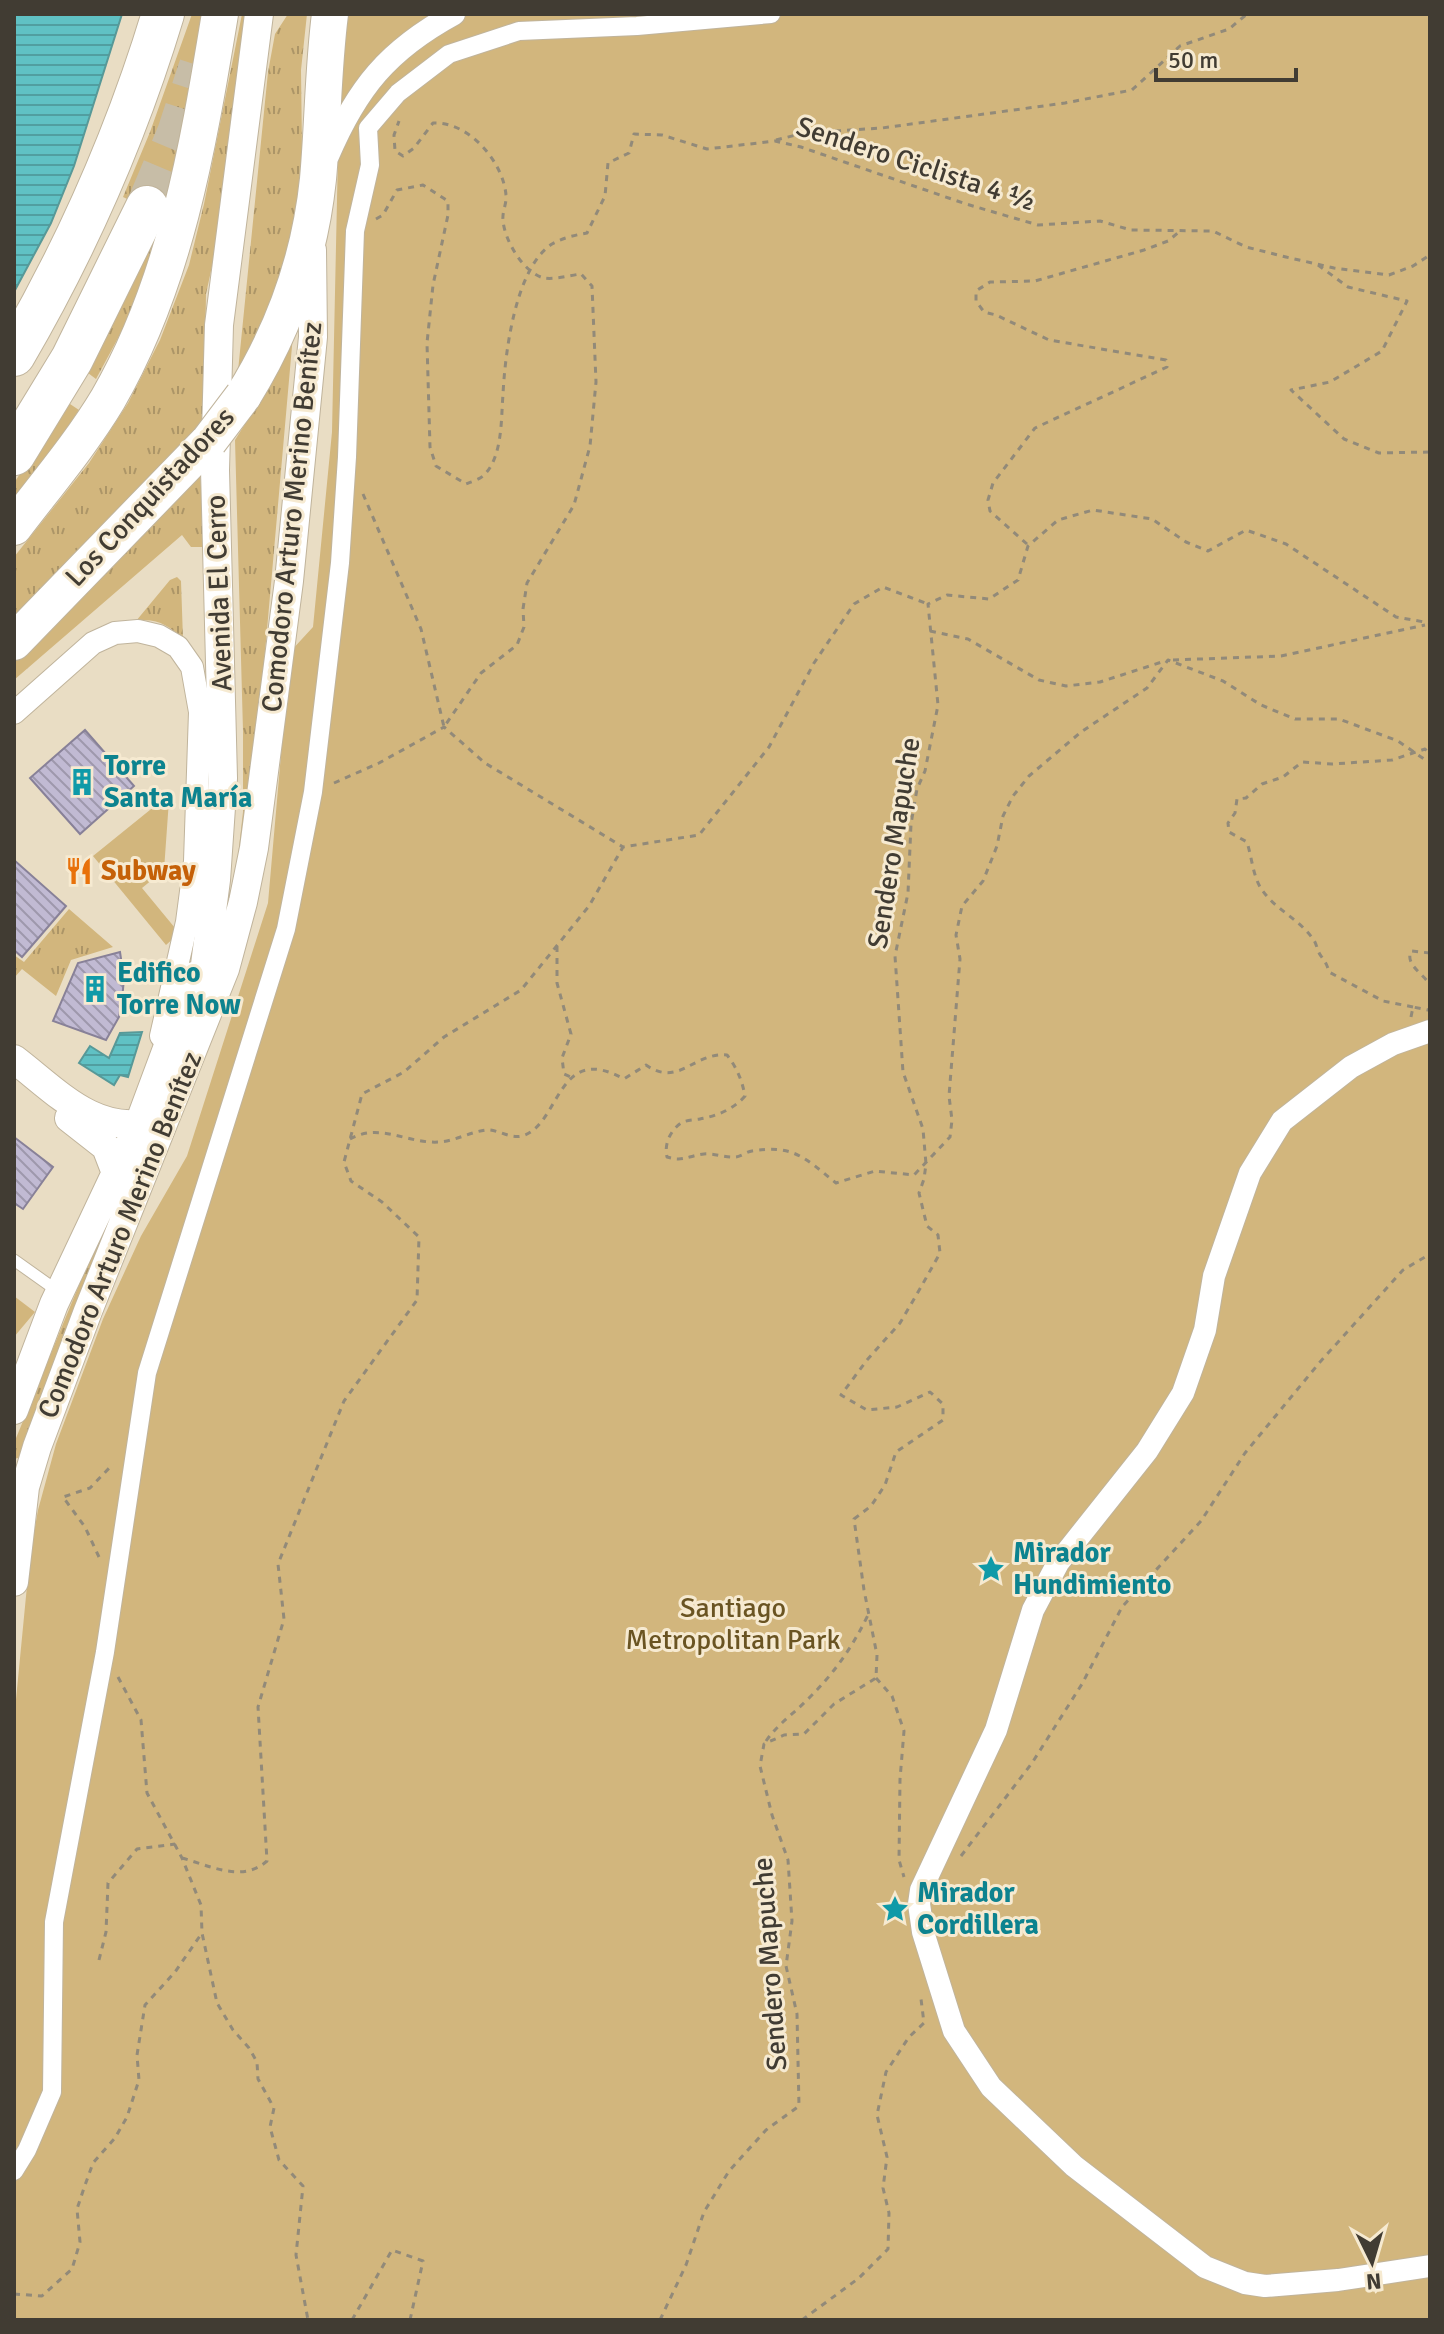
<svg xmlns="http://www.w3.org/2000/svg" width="1444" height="2334" font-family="Signika,sans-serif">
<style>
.grass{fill:url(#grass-tufts)}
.green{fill:#d2b67d}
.water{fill:url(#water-rules);stroke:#579998;stroke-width:2}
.building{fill:url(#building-back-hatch);stroke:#888198;stroke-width:2}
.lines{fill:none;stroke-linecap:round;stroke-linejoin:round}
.motorway-tunnel{stroke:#c7bda7;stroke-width:42;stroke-dasharray:42 21;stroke-linecap:butt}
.service-casing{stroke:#c0b49c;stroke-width:13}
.pedestrian-casing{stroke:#c0b49c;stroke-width:20}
.minor-casing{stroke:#c0b49c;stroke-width:24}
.tertiary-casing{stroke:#c0b49c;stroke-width:30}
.primary-casing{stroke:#c0b49c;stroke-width:38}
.motorway-casing{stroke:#c0b49c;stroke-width:44}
.path{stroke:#928a79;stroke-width:3;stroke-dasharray:6 6;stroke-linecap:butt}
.service{stroke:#fff;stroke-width:11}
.pedestrian{stroke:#fff;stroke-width:18}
.minor{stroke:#fff;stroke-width:22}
.tertiary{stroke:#fff;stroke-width:28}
.primary{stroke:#fff;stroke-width:36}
.motorway{stroke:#fff;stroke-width:42}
.primary-bridge-casing{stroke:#c0b49c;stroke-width:38;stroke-linecap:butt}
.primary-bridge{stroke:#fff;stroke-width:36}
.labels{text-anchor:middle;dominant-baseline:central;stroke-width:6;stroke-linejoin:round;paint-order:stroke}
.street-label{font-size:28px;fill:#413c33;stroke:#f6ead1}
.culture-label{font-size:28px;font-weight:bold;fill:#0d838f;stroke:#f6ead1;text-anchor:start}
.food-label{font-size:28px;font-weight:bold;fill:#c56008;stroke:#f6ead1;text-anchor:start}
.park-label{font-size:28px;fill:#6a5422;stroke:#f6ead1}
</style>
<defs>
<pattern id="grass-tufts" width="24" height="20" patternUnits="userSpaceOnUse" patternTransform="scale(2)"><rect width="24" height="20" fill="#d2b67d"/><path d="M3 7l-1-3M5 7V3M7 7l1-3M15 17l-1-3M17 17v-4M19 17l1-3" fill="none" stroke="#ac9567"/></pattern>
<pattern id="water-rules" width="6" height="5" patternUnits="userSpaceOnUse" patternTransform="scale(2)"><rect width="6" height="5" fill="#60c1c4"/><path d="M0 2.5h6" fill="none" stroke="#519ea0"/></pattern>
<pattern id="building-back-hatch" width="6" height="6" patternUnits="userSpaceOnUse" patternTransform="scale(2)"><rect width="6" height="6" fill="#c1bad3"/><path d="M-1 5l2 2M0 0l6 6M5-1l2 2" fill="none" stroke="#9e98ac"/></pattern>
</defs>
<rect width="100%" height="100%" fill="#e9ddc4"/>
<path class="grass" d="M192,14H207L184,131L150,265L131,314L96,379L84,370L157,213L123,197L150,132Z
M242,14H250L219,234L206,294L204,422L14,624V557L89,463L128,403L160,340L189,265L204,204Z
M288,14H307L301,70L302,148L298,231L288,278L237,381L268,72L275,34Z
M293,335L251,811L233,900L243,812V731L235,440L255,408Z
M67,402L79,410L55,446L14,500V483Z
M200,473L205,547H191L182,535L14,680V658Z
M177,577L181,581L183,639C168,625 157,618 136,621L170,580Z
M69,909L113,947L71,960L56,996L22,969L14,978V955L24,962Z
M142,1132L22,1457L14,1459V1443Z"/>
<path class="green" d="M341,14H1430V2320H14V1720L30,1555L38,1510L56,1444L103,1319L141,1236L187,1156L268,903L290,652L313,627L332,432Z
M166,797L169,800L164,870L142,888L175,928V937L166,945L93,856Z
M14,1296L35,1312L14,1337Z"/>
<path class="water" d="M15,14H122L74,166L51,223L14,292Z
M142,1032L128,1077L120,1075L114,1085L79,1063L90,1046L109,1058L120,1033Z"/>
<path class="building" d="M85,730L134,786L80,834L30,778Z
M14,860L66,906L22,957L14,950Z
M120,952L124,979L122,999L119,1017L106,1040L53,1021L78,963Z
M14,1137L53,1167L23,1209L14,1203Z"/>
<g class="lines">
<path class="motorway-tunnel" d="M147,207L178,133L200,66"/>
<g class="service-casing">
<path id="service" d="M14,1260L59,1292"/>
</g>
<g class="pedestrian-casing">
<path id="pedestrian" d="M14,2171L27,2150L52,2092L54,1922L105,1652L147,1373L286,929L313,792L340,563L347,457L355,231L370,165L368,128L398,93L449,54L519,31L637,26L771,14"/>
</g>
<g class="minor-casing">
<path id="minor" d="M328,156C357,88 388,50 454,14
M14,713L93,643L115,633L138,631L159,636L178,647L192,667L200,712L195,861L187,922L161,1036
M1430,1031L1393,1044L1351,1067L1282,1121L1250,1173L1214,1276L1205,1330L1183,1393L1147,1451L1058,1563L1033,1610L996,1730L921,1890L919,1904L923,1932L954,2031L991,2087L1074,2166L1205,2267L1245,2283L1265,2286L1338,2280L1430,2266"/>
</g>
<g class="tertiary-casing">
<path id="tertiary" d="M200,1003L216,880L223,778L215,470L219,325L259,14
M14,1059C55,1090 96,1137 152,1121
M69,1118L106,1147L116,1173
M14,1410L54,1304L139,1124L194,976
M14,1582L25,1487L37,1447L88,1311L225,969L243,902L254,848L289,581L313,337L312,250"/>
</g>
<g class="primary-casing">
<path id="primary" d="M243,396C284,330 310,256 318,179C323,124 323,69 330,14
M14,527C46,485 81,444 108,399C176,281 198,146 220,14
M14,642L209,441"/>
</g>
<g class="motorway-casing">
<path id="motorway" d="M14,355C77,247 127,133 163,14
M14,454L72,359L147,207"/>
</g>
<path class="path" d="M776,140L804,133L882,128L1065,103L1132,90L1180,46L1229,29L1247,14
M376,219L383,215L397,190L423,185L448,201V215L433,285L427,343L430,447L436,466L466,484C471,482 478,480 483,476C503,458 501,418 503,394C505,354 515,268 552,244C562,238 575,235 587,233L605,196L608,163L629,153L634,134L662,135L707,149L775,141L801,147L966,204L1038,225L1100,221L1131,230L1213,231L1246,247L1286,257L1334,268L1389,275L1413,266L1430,255
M1318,265L1348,287L1407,301L1382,351L1330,382L1291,390L1344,439L1379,453L1430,452
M363,494L421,629L444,727L481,673L517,645L524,627L523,609L527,583L574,505L590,446L596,382L592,286L581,274C571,275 554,280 544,278C523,273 504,239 503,220C502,212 507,203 506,195C503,161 468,121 433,123L414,148L403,156L395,151L394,135L399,121
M1027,544L990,511L988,500L993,483L1035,428L1167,367L1166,360L1049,340L996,315L984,312L976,301V291L990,282L1035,281L1144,250L1168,241L1179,232
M930,631L968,639L1039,680L1066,686L1100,682L1165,661
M1173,660L1281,656L1425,625
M334,783L379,763L444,727L485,763L623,847
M557,946V983L571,1034L562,1058L564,1074L571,1077
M1430,953L1411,951C1405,965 1423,973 1430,985
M1413,1007L1383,1001L1329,972C1327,964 1325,962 1321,956C1317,951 1317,944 1313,939C1299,919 1276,910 1262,890C1253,877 1252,858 1247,842L1229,832L1228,823L1235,813L1237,799L1246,798L1262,784L1283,777L1302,762L1332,764L1392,760L1425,749L1430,754
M1411,1017L1413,1007L1428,1010L1430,1008
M350,1139C380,1122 407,1144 439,1142C455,1141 470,1132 486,1130C498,1129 509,1139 522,1136C561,1125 556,1041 624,1079L646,1065C679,1088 693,1052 727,1055C737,1068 742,1080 745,1096C734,1109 717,1116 700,1119C694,1120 686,1120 681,1123C670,1131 664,1144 667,1157C683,1162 688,1156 704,1154C714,1153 725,1158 735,1157C740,1157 746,1152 752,1151C793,1144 805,1158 836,1183L875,1171L914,1175L950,1137L952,1120L949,1096L960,959L956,935L962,906L983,881L997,846L1003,816L1013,796L1029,776L1081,732L1147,688L1168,660L1223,681L1261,705L1295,719H1339L1398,741L1424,759H1430
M99,1557L85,1527L63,1497L90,1488L113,1464
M118,1677L141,1720L147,1793L182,1858L201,1905L202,1933L217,2003L233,2030L249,2048L257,2062L258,2079L274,2108L270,2127L279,2160L303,2186L296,2255L308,2320
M876,1678L892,1696L904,1731L900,1779L899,1860L904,1877
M766,1741C778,1724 792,1715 806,1701C833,1675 852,1648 868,1615
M961,1856L1032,1763L1082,1684L1122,1607L1201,1521L1245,1453L1320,1362L1403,1270L1430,1254
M182,1858C211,1866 242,1883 267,1861L258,1707L284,1619L278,1564L344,1401L417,1300L419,1237L382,1202L351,1181L344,1162L362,1094L404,1072L444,1037L521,990L589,906L623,847L699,835L769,747L814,663L854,604L883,587L928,604
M941,1903L947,1887
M99,1960L106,1932L108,1883L137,1849L175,1844
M14,2294L42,2296L72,2269L80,2242L77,2209L84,2188L93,2163L115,2138L127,2117L139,2080L137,2055L145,2005L175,1972L202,1933
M352,2320L392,2250L423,2261L410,2320
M497,2320H500
M660,2320L686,2265L704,2212L729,2171L766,2130L799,2106L797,2014L786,1966L792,1921L788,1860L772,1815L760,1766L764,1744L784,1735L804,1734L834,1704L876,1678L877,1655L864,1590L854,1519L871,1506L885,1485L896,1452L943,1420V1404L930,1392L897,1407L867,1410L841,1395L867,1360L900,1323L921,1287L940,1253L938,1235L927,1226L919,1193L924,1179L926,1164L923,1129L903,1072L895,956L908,893L911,824L917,789L925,771L938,705L928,604L947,595L989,599L1018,580L1028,546L1058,520L1093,510L1152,519L1186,542L1208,551L1246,530L1286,544L1396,617L1430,623
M802,2320L859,2278L888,2249L889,2213L883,2188L887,2157L877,2115L886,2072L909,2037L924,2023L921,1999
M927,2320H929"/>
<use href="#service" class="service"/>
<use href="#pedestrian" class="pedestrian"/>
<use href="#minor" class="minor"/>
<use href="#tertiary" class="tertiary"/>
<use href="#primary" class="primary"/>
<use href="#motorway" class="motorway"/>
<g class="primary-bridge-casing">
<path id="primary-bridge" d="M209,441L243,396"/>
</g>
<use href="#primary-bridge" class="primary-bridge"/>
</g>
<defs>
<g id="building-bare" transform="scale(2.16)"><path d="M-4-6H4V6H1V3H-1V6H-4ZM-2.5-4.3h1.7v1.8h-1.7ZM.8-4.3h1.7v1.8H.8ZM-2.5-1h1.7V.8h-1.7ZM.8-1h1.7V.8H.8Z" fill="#0f9aa8" stroke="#f6ead1" stroke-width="2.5" paint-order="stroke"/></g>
<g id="restaurant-bare" transform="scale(2.16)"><path d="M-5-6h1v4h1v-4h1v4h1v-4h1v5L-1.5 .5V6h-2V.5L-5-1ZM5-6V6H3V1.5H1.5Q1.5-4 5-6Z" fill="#e8710a" stroke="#f6ead1" stroke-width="2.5" paint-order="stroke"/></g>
<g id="sight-bare" transform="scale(2.16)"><path d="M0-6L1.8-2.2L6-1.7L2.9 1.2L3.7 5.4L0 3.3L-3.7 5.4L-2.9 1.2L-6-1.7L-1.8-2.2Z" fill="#0f9aa8" stroke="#f6ead1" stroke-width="2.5" paint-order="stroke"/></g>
</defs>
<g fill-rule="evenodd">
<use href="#building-bare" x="82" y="782"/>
<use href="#restaurant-bare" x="79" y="871"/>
<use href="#building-bare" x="95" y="989"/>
<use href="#sight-bare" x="991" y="1569"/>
<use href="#sight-bare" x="895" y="1909"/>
</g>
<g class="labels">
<g class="street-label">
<text transform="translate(916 164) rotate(18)">Sendero Ciclista 4 ½</text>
<text transform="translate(150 497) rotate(-47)">Los Conquistadores</text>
<text transform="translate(292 517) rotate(-84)">Comodoro Arturo Merino Benítez</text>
<text transform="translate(219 593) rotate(-92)">Avenida El Cerro</text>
<text transform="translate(894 843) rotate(-81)">Sendero Mapuche</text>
<text transform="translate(120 1235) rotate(-68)">Comodoro Arturo Merino Benítez</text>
<text transform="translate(770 1964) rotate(-94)">Sendero Mapuche</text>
</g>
<g class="culture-label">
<text x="104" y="766">Torre<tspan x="104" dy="32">Santa María</tspan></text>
<text x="117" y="973">Edifico<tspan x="117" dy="32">Torre Now</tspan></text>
<text x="1013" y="1553">Mirador<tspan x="1013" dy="32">Hundimiento</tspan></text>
<text x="917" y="1893">Mirador<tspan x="917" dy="32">Cordillera</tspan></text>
</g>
<g class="food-label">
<text x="101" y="871">Subway</text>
</g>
<g class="park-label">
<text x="733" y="1608">Santiago<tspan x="733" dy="32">Metropolitan Park</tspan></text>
</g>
</g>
<rect width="1444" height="2334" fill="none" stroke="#413c33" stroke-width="32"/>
<g transform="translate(1372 2262) rotate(175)" stroke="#f6ead1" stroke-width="6" paint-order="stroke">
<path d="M0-6L14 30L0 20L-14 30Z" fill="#413c33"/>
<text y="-12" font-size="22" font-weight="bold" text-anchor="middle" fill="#413c33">N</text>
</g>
<path d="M1156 68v12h140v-12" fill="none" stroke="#413c33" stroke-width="4"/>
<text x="1168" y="68" font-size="24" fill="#413c33" stroke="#f6ead1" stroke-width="6" paint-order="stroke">50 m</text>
</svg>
